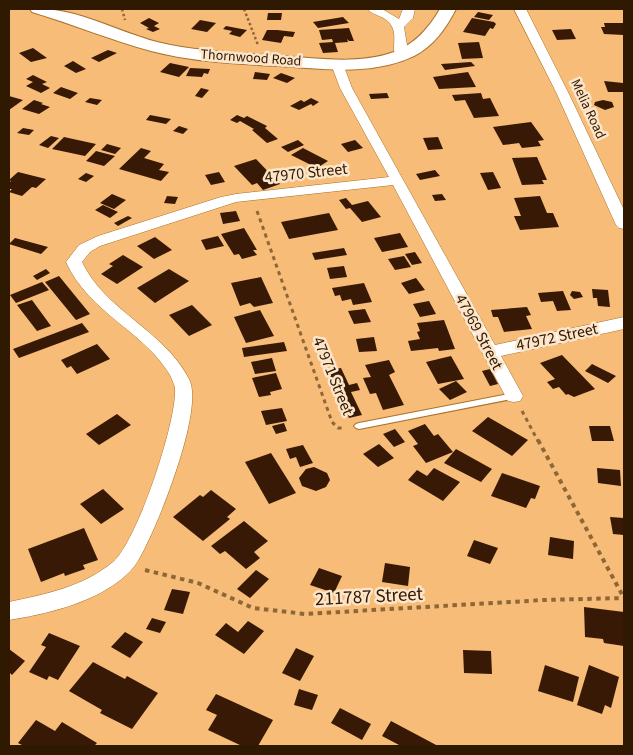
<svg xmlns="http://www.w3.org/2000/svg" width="633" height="755" font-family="'Source Sans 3',sans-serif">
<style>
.building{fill:#371906}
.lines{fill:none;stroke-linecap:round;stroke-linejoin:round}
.lane-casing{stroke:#a9722a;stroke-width:2}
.street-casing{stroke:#a9722a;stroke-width:1}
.secondary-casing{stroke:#a9722a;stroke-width:2}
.path-far2{stroke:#8e6739;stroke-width:2.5;stroke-dasharray:2.5 2.5;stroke-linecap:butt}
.path-far1{stroke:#8e6739;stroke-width:3;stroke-dasharray:4 4;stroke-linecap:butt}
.path{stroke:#8e6739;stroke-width:4;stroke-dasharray:4.5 4.5;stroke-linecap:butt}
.lane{fill:#fff;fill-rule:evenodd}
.street{fill:#fff;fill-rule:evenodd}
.secondary{fill:#fff;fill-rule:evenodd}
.labels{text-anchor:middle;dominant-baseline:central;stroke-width:5;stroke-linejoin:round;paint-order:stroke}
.far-street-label{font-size:14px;fill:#2f1900;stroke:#fde5ca}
.street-label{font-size:16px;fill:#2f1900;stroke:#fde5ca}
.near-street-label{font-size:19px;fill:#2f1900;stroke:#fde5ca}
</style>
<rect width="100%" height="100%" fill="#f7bc77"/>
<path class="building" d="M478,12L493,15L489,20L474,17Z
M268,13H282L281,20H267Z
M343,17L349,23L318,28L313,22Z
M149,18L159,23L154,26L160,29L153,32L146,29L149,28L140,23Z
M472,18L494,22L496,24L493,29L490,28L485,36L463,32Z
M200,20L216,23L207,32L191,29Z
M604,23H624V35L604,34L601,27H605Z
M226,26L247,30L240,37L229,34L232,31L223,29Z
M349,28L354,41H349L347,39L348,42L335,43L338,52L323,53L319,43L333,42L332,39L322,40L319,30Z
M571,29L576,39L557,40L552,30Z
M267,30H277L295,32L293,37L284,36L281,43L262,40Z
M479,42L483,58L462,59L458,43Z
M33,48L47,58L31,62L19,53Z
M108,50L117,53L99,62L91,58Z
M73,61L86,69L76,73L64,66Z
M471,62L475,66L445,70L441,64Z
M170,63L189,67L179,77L160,72Z
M190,68L210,69L208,74L204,73L202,77L186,76Z
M255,72L270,74L267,80L253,79Z
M468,72L476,87L439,89L433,77Z
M281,73L295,78L287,83L273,78Z
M33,75L47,82L42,84L50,88L41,93L26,86L33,82L26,79Z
M604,81L623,83L624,92H608Z
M61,87L78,93L70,99L53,93Z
M201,88L209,90L202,98L195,96Z
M387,93L389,98L371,99L369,94Z
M481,93L483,99L490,98L499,116L474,118L465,100L455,101L452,95Z
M9,96L23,100L9,110Z
M90,98L102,100L97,105L85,102Z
M311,98L319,102L313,106L311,104L299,110L290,106L301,100L304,102Z
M34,100L43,103L41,104L50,107L39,114L22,109Z
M603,100L612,102L614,107L605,110L594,105L595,102Z
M150,115L171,119L166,124L146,120Z
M237,115L244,118L247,116L267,126L265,128L278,139L267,143L252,130L254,129L240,121L237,123L230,120Z
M531,122L544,140L538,141L541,146L522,148L519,143L503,145L493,127Z
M179,126L188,129L183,134L173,131Z
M23,128L34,130L29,135L17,133Z
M51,136L59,138L48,148L39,145Z
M64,137L96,144L85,156L52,149Z
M438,137L443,149L428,150L423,138Z
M298,140L304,145L288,152L281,147Z
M355,140L363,148L348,152L341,144Z
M107,144L121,148L115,154L101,150Z
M141,148L151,151L144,158L164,164L159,170L169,172L161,181L119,169Z
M303,148L328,161L317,168L291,155Z
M96,151L115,156L104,166L86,161Z
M537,157L547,180H542L544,184L522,185L512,158Z
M256,159L280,184L263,190L257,183L252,185L234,166Z
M435,170L440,176L420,180L416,174Z
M18,172L46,179L36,188L32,187L22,196L9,192L12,189H9V183L11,181L9,180Z
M219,172L225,182L211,185L205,175Z
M493,172L501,188L488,190L480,173Z
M86,173L94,176L86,182L78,179Z
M112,194L126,200L114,209L100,203Z
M442,194L446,200L435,201L432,195Z
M167,196L178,197L175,204L164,203Z
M540,196L547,213H553L559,227L520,230L514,216H521L514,198Z
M346,198L352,205L368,201L381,217L362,222L350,208L346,209L339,200Z
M103,205L118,212L110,218L95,210Z
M236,211L240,221L223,224L220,213Z
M329,213L338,230L289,239L281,222Z
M128,216L132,218L118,226L114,223Z
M244,228L257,250H253L257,255L242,259L239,254L234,255L221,234Z
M400,233L408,247L382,252L374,238Z
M218,236L224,246L206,250L201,240Z
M155,237L172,250L154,259L137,246Z
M15,238L48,247L41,254L9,244Z
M344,248L347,255L315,260L312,253Z
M415,252L422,263L412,265L405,254Z
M123,255L143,267L117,284L101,274L113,266L109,264Z
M404,256L411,267L395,270L388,259Z
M344,266L347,277L330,279L327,268Z
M46,269L50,273L37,280L33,276Z
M169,269L189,281L155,303L137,288Z
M59,276L90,314L76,320L45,282Z
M261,277L273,303L254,307L250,303L240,306L231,283Z
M416,278L425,290L409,294L401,283Z
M42,282L49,290L16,303L10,295Z
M364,283L372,302L353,305L351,299L342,301L340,295L335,296L332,288Z
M592,289L608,290L610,307L598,306L597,298H593Z
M563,291L571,310L557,311L553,301L541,302L538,293Z
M572,291L580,292L583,297L574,299L570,295Z
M32,300L51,326L37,331L17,305Z
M429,301L436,314L420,317L413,304Z
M192,305L212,325L189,336L169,315Z
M527,307L531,315L526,316L532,329L504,332L498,317H493L491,310Z
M365,309L371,322L354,324L348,311Z
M260,310L274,336L246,343L234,317Z
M444,320L455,349L439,351L438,348L411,351L408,341L420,339L417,332L420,331L417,323Z
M82,323L89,332L19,358L13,349Z
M374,337L377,351L359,352L356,339Z
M284,342L287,351L244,357L242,348Z
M97,344L110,359L77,374L71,366L67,368L61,360Z
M562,355L595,389L574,397L568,394L566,395L559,387L553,389L547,382L555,379L540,363Z
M451,356L464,379L438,384L426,362Z
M272,358L276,371L255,374L251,362Z
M389,360L395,372L389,375L404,405L383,410L376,393L370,394L363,378L371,377L365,365Z
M592,364L616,376L608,383L585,371Z
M341,368L349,385L357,383L360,390L351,392L362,415L349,418L327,370Z
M490,369L498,384L490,386L482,371Z
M276,373L282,389L270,392L271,395L259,397L252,378Z
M456,381L467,392L450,400L439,389Z
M282,408L287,421L266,425L261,411Z
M117,414L131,425L99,445L86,434Z
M488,417L528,440L512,456L472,431Z
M284,423L287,431L276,434L272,426Z
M425,424L434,436L438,434L453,452L426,463L413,446L418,444L408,431Z
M589,426H610L614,441H592Z
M395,429L405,442L394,447L383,434Z
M379,444L394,458L378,467L363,454Z
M303,445L313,463L300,467L296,457L290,459L286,449Z
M456,449L492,469L481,482L444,463Z
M271,453L296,493L269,504L245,462Z
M314,467L327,473L330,480L326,487L316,491L302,486L299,478L306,469Z
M434,468L460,482L443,501L408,480L417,470L427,476Z
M597,468L620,470L621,486L598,483Z
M502,473L540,486L535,499L531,498L526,508L491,496Z
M103,489L124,509L101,524L80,504Z
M211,490L236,509L227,517L230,519L203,541L173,517L200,495L203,497Z
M610,517L624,518V535L613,534Z
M244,521L268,541L254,552L260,558L246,569L225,551L220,554L211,546Z
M84,528L98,560L83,565L85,569L65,576L64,573L41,582L28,549Z
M550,537L574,541L573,559L548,555Z
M474,540L498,548L490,564L467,556Z
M385,563L410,567L408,586L382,582Z
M319,568L342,576L334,593L310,585Z
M256,570L269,579L250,598L237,589Z
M172,589L190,592L183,614L164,610Z
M584,607L624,612V646L604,643L603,639L585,637Z
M152,618L166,622L160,633L146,629Z
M248,621L264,631L244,654L215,635L226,623L238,632Z
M125,632L143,642L130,658L111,647Z
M49,633L80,646L58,680L49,676L47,680L29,672L46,647L41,645Z
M296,648L314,656L300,681L282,673Z
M9,649L25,661L12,675L9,672Z
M463,650L491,651L492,674L464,673Z
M93,662L125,679L127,676L158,693L132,729L100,713L102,710L69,691Z
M545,665L579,677L573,702L538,691Z
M589,665L619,677L611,708L605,705L602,714L577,705Z
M299,689L318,695L312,710L294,705Z
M216,694L273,720L258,746H242L208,730L217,715L206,710Z
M340,708L371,724L362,740L331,723Z
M36,720L55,731L62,722L97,743L94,746H24L18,743Z
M391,721L438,746H401L382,736Z"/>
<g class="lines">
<g class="lane-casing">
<path id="lane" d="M514,393L518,396L517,398L359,429L356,428L354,426L356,424L359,423Z"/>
</g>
<g class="street-casing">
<path id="street" d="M367,9H382L399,19L403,9H415L413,18L404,27L407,45L404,58H396C391,48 398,35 391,25C386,16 374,16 367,9Z
M514,9H526L568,92L624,210V229L619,228L616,225L556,92Z
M337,60L343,64L352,88L495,345L624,317V329L501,356L523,396L520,401L514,402L508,401L393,185L236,202L100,246L90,252L82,262C105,311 164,330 189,379C205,409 157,528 139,559C134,568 127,575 119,581C89,604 46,614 9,620V602C46,594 83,587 113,562C137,542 177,421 175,389C175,385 172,380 170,375C144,331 89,313 66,262L79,245L98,236L221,197L236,194L389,177L340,88L331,64Z"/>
</g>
<g class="secondary-casing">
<path id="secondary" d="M30,9C74,6 115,31 157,42C198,52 240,53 281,56C318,58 358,65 394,52C415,44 429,28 440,9H456C446,28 434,46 414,56C372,76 324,69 279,66C236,64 193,62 151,51C111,40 72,24 32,12Z"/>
</g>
<path class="path-far2" d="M122,9L125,20
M244,9L258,45"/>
<path class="path-far1" d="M257,211L332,422L338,428H344
M522,411L538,441"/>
<path class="path" d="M538,440L624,598
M145,570L198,583L253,608L305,614L544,600L624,598"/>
<use href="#lane" class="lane"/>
<use href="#street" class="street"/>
<use href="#secondary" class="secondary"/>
</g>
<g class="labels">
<g class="far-street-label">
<text transform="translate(251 58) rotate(4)">Thornwood Road</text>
<text transform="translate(588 109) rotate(65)">Melia Road</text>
</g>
<g class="street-label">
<text transform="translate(306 173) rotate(-6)">47970 Street</text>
<text transform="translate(479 332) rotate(62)">47969 Street</text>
<text transform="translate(557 337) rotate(-12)">47972 Street</text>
<text transform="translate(333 376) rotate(68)">47971 Street</text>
</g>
<g class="near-street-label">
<text transform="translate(369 597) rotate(-3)">211787 Street</text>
</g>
</g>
<rect width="633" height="755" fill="none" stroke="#2f1900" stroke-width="20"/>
</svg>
